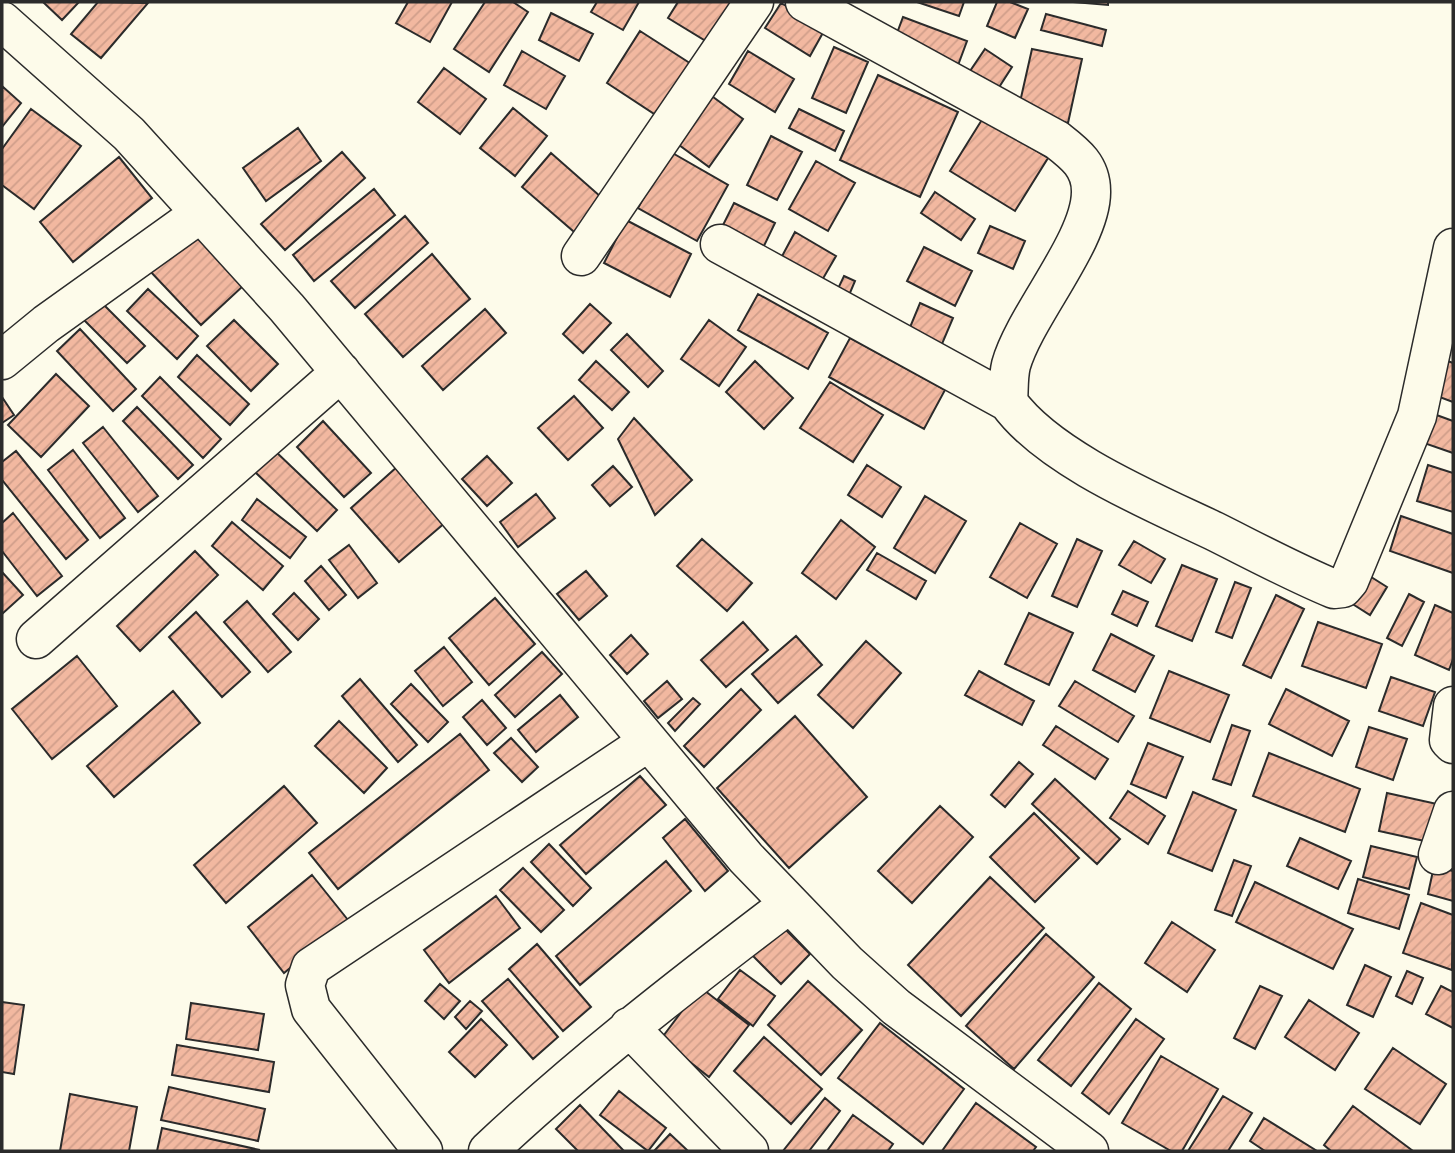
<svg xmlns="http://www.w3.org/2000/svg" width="1455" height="1153" font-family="Cabin,sans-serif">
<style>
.building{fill:url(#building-hatch);stroke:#2b2b2b;stroke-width:2}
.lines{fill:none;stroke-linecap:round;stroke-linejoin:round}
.minor-casing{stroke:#2b2b2b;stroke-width:41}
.minor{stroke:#fdfbea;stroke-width:38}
</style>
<defs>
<pattern id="building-hatch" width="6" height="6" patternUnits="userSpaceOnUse" patternTransform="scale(1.75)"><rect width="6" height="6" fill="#f2b8a0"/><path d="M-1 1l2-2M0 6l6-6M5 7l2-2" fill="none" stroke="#d09e8a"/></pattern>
</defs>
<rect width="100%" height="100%" fill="#fdfbea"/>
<path class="building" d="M43,2H79L62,20Z
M98,2L148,3L101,58L71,34Z
M408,2H452L430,42L396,23Z
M485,2H513L528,12L489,72L454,49Z
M597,2H639L623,30L591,12Z
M678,2H746L719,49L668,18Z
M917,2H964L959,16Z
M997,2H1010L1028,9L1015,38L987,26Z
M1073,2H1108V5Z
M781,3L825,29L810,56L765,28Z
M551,13L593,34L579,61L539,40Z
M1046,14L1106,30L1102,46L1041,30Z
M903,17L967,41L957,68L893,44Z
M640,31L699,69L665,121L607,83Z
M834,47L868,62L846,113L812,98Z
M985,49L1012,67L994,95L966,77Z
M1032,49L1082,59L1068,123L1018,111Z
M522,51L565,76L546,109L504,85Z
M748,51L794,79L775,112L729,84Z
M444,68L486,99L460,134L418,102Z
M878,75L958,112L920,197L840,160Z
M2,86L21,103L2,127Z
M709,94L743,119L709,167L675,142Z
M513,108L547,136L515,176L480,148Z
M31,109L81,146L34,209L2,185V149Z
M799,109L844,131L835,151L789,128Z
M983,118L1048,158L1015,211L950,171Z
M298,128L321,161L266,201L243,168Z
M771,136L802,152L777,200L747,185Z
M669,151L728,185L697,241L638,208Z
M342,152L365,178L285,250L261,224Z
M551,153L609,204L580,237L522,187Z
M119,157L152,198L73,262L40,222Z
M816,161L855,183L828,231L789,209Z
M374,189L395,215L314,281L293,255Z
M935,192L975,219L961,240L921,213Z
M734,203L775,223L761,252L720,231Z
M405,216L428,243L355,308L331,281Z
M626,220L691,254L670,297L604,263Z
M990,226L1025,241L1013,269L978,253Z
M191,231L243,286L201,325L149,270Z
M795,232L836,256L821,282L780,260Z
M924,247L972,271L955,306L907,281Z
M432,254L470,299L403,357L365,314Z
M844,276L855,281L847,300L835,295Z
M148,289L198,336L177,359L127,311Z
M758,294L828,333L808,369L738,330Z
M101,302L145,346L127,363L83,319Z
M920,303L953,318L939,351L906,337Z
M590,304L611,323L583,353L563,334Z
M485,309L506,333L443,390L422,366Z
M234,320L278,364L251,391L207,346Z
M709,320L746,347L719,386L681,359Z
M80,329L136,389L113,411L57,351Z
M627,334L663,371L648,387L611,350Z
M850,338L945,390L924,429L829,377Z
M197,355L249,404L230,425L178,377Z
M1445,360L1453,363V402L1434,395Z
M596,361L629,392L612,410L579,380Z
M755,361L793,398L764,429L726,392Z
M56,374L89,406L41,457L8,425Z
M160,377L221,439L203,458L142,396Z
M830,382L883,415L853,462L800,428Z
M574,396L603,428L568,460L538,428Z
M2,397L14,415L2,423Z
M137,407L193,465L178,479L123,421Z
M1431,413L1453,421V453L1421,442Z
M634,418L692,480L655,515L618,439Z
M323,421L371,473L344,497L297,447Z
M103,427L158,496L138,512L83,443Z
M73,450L125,518L100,538L48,470Z
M274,450L337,510L317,531L254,471Z
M16,451L88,540L66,559L2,480V462Z
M487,456L512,483L487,506L462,479Z
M867,465L901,487L882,517L848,495Z
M1428,465L1453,473V512L1417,501Z
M398,466L446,522L399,562L351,508Z
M613,466L632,487L610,506L592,485Z
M536,494L555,518L518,547L500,522Z
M925,496L966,521L935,573L894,548Z
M257,499L306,537L290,558L242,520Z
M13,513L62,576L37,596L2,551V523Z
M1401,516L1453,534V573L1390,551Z
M841,520L875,547L836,599L802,573Z
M232,522L283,566L263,590L212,546Z
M1020,523L1057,544L1027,598L990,577Z
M702,539L752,583L727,611L677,566Z
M1077,539L1102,551L1077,607L1052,596Z
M1134,541L1165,559L1151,583L1119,565Z
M349,545L377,583L358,598L329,560Z
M195,551L218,575L140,651L117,626Z
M877,553L926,581L916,599L867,570Z
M1182,565L1217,579L1192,641L1156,626Z
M321,566L346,595L329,610L305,581Z
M586,571L607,596L579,620L557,594Z
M2,572L23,595L2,614Z
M1368,575L1387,587L1370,615L1351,603Z
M1235,582L1251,588L1232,638L1216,632Z
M1123,591L1148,602L1137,626L1112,614Z
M294,593L319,619L298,640L273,614Z
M1409,594L1424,602L1402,646L1387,638Z
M1276,595L1304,609L1271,678L1243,665Z
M495,598L535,644L489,685L449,638Z
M247,601L291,652L268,672L224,622Z
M1435,605L1453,613V659L1449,670L1415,655Z
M196,612L250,672L222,697L169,637Z
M1029,613L1073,633L1049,685L1005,664Z
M743,622L768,650L726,687L701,660Z
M1318,622L1382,644L1366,688L1302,666Z
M1111,634L1154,656L1135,692L1093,670Z
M631,635L648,654L627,674L610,655Z
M796,636L822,665L778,703L752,674Z
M866,641L901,673L853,728L818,695Z
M444,647L472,682L443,706L415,671Z
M542,652L562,674L515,717L495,695Z
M77,656L117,706L52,759L12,709Z
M979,671L1034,701L1022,725L965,695Z
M1169,671L1229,695L1210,742L1150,718Z
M1391,677L1435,692L1423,726L1379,711Z
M360,679L417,745L398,762L342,696Z
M667,681L682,699L658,718L644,701Z
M1075,681L1134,716L1118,742L1059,706Z
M411,684L448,722L428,742L391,704Z
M741,689L761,710L704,767L684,746Z
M1286,689L1349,721L1332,756L1269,724Z
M173,691L200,723L114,797L87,766Z
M560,695L578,717L536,752L518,730Z
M693,698L700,704L675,731L668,723Z
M482,700L506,728L487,745L463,717Z
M795,716L867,797L789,868L717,788Z
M339,721L387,768L364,793L315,746Z
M1232,725L1250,731L1231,785L1213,779Z
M1056,726L1108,759L1095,779L1043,745Z
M1369,727L1407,739L1393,780L1356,767Z
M460,734L489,770L338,889L309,853Z
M511,738L538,767L522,782L494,753Z
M1148,743L1183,757L1166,798L1131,784Z
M1269,753L1360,789L1345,832L1253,796Z
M1019,762L1033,774L1005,807L991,795Z
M640,776L666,805L586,874L560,845Z
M1055,779L1120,839L1097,864L1032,804Z
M284,786L317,823L226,903L194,865Z
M1128,791L1165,816L1148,844L1110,818Z
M1193,792L1236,810L1212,871L1168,853Z
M1387,793L1437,804L1429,842L1379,831Z
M940,806L973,837L912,903L878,871Z
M1034,813L1079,858L1035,902L990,857Z
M685,819L728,871L705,891L663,838Z
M1300,838L1351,861L1338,889L1287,866Z
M549,844L591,888L573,906L531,862Z
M1371,846L1417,857L1409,889L1363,877Z
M1234,860L1251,866L1232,916L1215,910Z
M666,861L691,891L580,985L556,956Z
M1434,866L1453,871V901L1428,894Z
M523,868L564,910L541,932L500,890Z
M312,875L348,920L284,973L248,927Z
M990,877L1044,928L961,1016L908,965Z
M1358,879L1409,895L1399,929L1348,913Z
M1255,882L1353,929L1333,969L1236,922Z
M496,896L520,928L449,983L424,950Z
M1421,903L1453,915L1452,970L1403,953Z
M1172,922L1215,950L1187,992L1145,963Z
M781,925L810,954L781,984L752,955Z
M1046,934L1094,977L1014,1069L966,1026Z
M537,944L591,1007L563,1031L509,969Z
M1365,965L1391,977L1373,1017L1347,1005Z
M740,970L775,996L753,1026L718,999Z
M1407,971L1423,978L1412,1004L1396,996Z
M508,979L558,1037L533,1059L482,1001Z
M808,981L862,1030L821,1075L768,1025Z
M1099,983L1131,1009L1071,1086L1038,1060Z
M440,984L460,1001L444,1019L425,1001Z
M1260,986L1282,996L1255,1049L1234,1038Z
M1441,986L1453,992V1028L1426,1014Z
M700,987L749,1025L709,1077L661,1039Z
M1309,1000L1359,1033L1335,1070L1285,1037Z
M470,1001L482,1011L466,1029L455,1017Z
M2,1002L24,1005L14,1074L2,1072Z
M191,1003L264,1014L258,1050L186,1039Z
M481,1019L507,1045L475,1077L449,1052Z
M1136,1019L1164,1039L1109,1114L1082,1093Z
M880,1023L964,1089L923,1144L838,1078Z
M764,1037L822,1089L791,1124L734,1071Z
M177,1045L274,1062L269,1092L172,1075Z
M1393,1048L1446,1084L1420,1124L1365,1089Z
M1161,1056L1218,1089L1182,1151H1171L1122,1123Z
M169,1087L265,1109L258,1141L161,1120Z
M619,1091L666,1128L648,1151L600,1115Z
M70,1094L137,1107L129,1151H60Z
M1223,1096L1252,1113L1228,1151H1188Z
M825,1098L840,1111L809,1151H783Z
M976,1103L1036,1147L1033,1151H942Z
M580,1105L624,1151H578L556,1129Z
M1353,1106L1413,1151H1331L1324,1145Z
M853,1115L893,1144L888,1151H827Z
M1264,1118L1317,1151H1265L1250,1141Z
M162,1128L260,1150L157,1151Z
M670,1134L687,1150L686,1151H654Z"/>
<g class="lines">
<g class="minor-casing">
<path id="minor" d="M805,2L1057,140C1075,154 1091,166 1091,191C1092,240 1025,315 1011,365C1008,377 1009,391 1008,402
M2,21L129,134L287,308L746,858L847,963L896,1007L1089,1151
M720,244L1008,402C1048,458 1151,501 1214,531C1254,551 1293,572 1334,589L1343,588L1349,581L1417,416L1453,248
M581,256L754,2
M2,360L46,324L201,213
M36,639L341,372
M1453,706L1449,740L1453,744
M1438,855L1453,811
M629,1027L749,1151
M423,1151L311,1009L305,985L311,967L648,742
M488,1151C583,1062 685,983 789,904"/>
</g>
<use href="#minor" class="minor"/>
</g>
<rect width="1455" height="1153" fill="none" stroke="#2b2b2b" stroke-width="7"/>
</svg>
